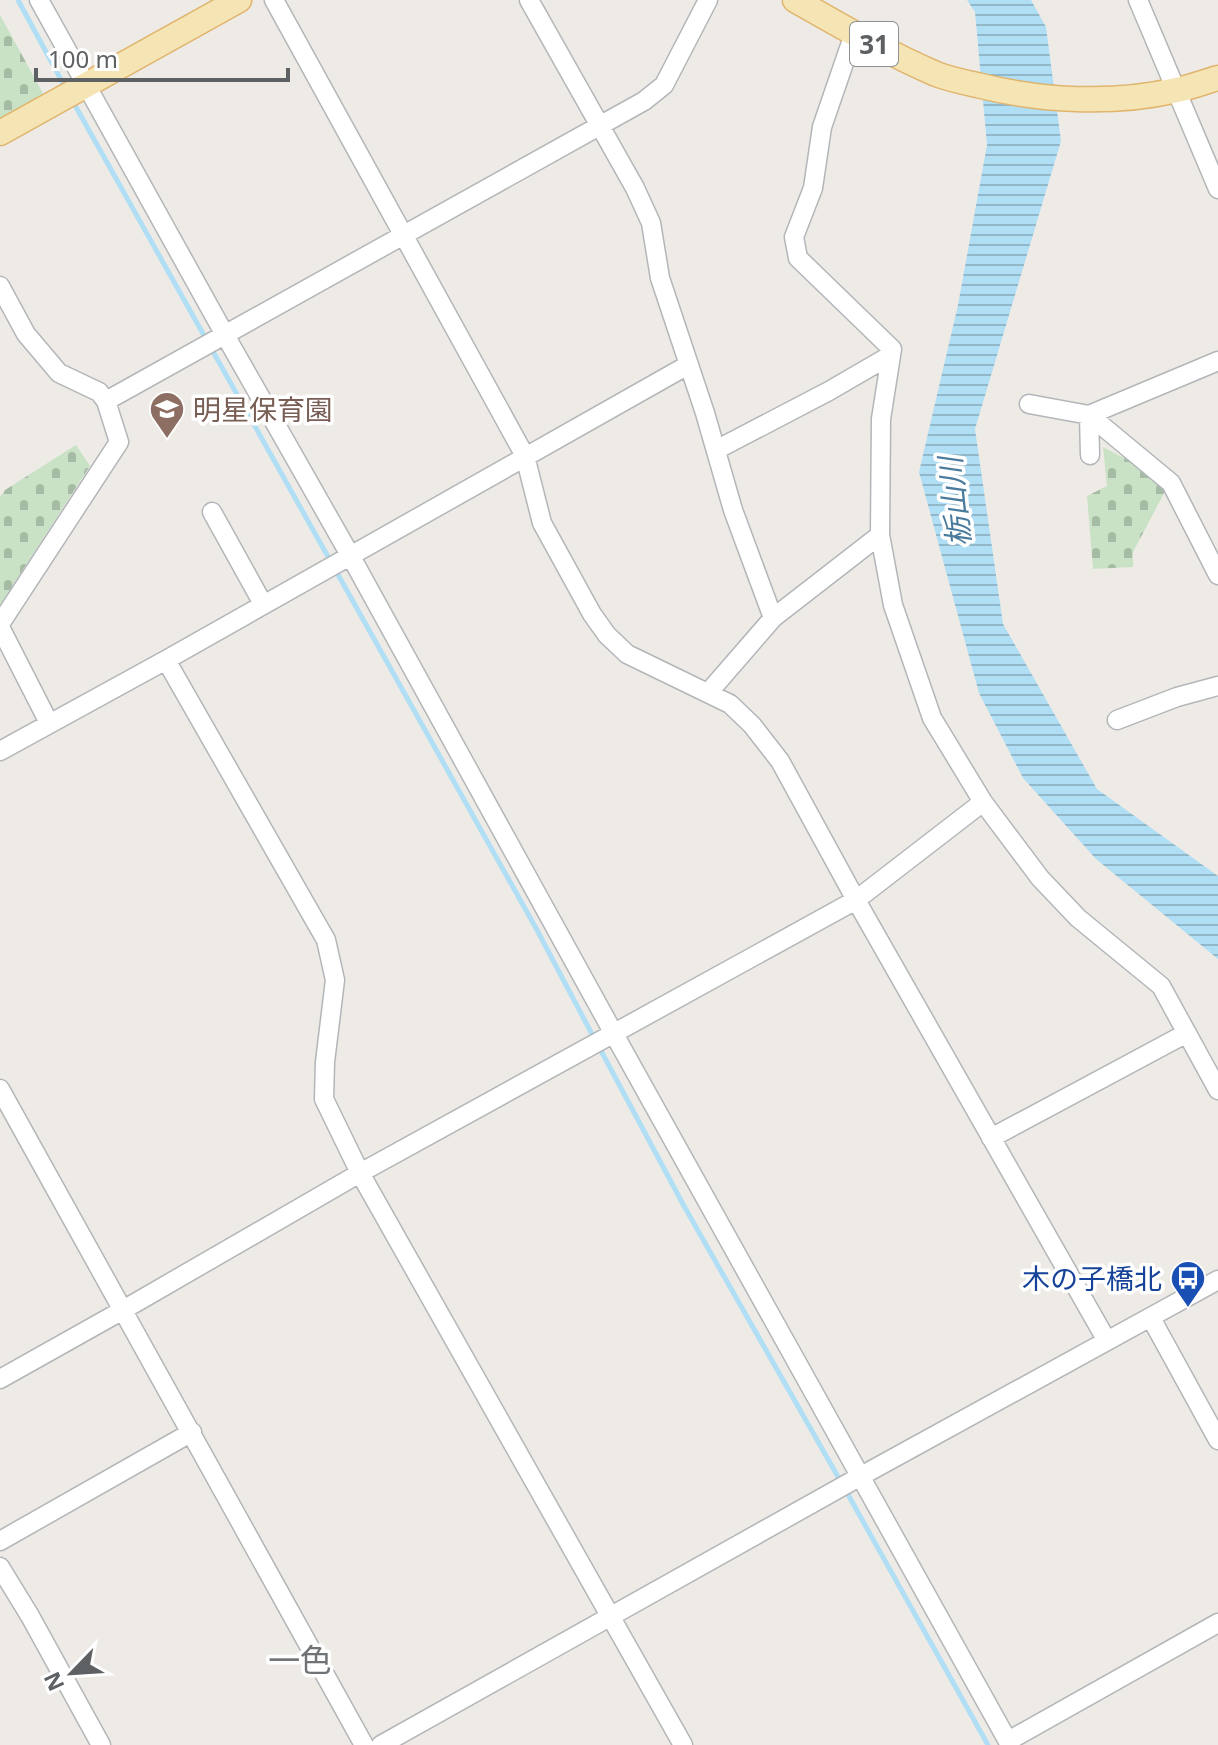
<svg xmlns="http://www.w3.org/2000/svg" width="1218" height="1745" font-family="'Noto Sans','Noto Sans JP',sans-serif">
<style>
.cemetery{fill:url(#cemetery-stones)}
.water{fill:url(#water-rules)}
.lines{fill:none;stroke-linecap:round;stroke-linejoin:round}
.stream{stroke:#b0def4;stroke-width:5}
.minor-casing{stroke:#b3b6b9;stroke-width:21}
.major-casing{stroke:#e0b46d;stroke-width:27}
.minor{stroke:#fff;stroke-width:18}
.major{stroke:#f5e4b4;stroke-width:24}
.labels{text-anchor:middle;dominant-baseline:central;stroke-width:7;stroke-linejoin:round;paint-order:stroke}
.shield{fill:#fff;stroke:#8e9092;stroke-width:2}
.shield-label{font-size:26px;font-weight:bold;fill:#5e6164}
.education-label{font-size:28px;fill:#785e54;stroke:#fff;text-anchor:start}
.transit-label{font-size:28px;fill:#164399;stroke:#fff;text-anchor:end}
.water-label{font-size:30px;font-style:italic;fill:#4b7b9c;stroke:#fff}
.quarter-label{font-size:32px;fill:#6f7376;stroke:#fff}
</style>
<defs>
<pattern id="cemetery-stones" width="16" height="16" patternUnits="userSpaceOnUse" patternTransform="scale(2)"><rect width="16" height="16" fill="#c9e2c6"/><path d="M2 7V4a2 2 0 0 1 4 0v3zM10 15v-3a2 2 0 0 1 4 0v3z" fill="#a6bba4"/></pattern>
<pattern id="water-rules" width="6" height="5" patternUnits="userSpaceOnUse" patternTransform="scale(2)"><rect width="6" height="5" fill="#b0def4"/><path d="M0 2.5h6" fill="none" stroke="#92b7c9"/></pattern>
</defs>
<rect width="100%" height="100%" fill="#eeebe6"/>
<path class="cemetery" d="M0,15L44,95L0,119Z
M76,445L90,466L0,605V497L5,490Z
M1103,447L1170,482L1133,552V567L1093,569L1087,496L1107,486Z"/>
<path class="water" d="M967,0H1031L1046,27L1061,141L975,429L1003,624L1097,789L1218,876V959L1096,859L1023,778L979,693L919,472L958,305L987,145L975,12Z"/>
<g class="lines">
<path class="stream" d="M18,0L65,87
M72,100L206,339
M211,348L331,562
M336,571L537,930L594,1038
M599,1047L684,1206L841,1482
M846,1491L988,1745"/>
<g class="minor-casing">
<path id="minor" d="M39,0L225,335L350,555L614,1034L1010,1745
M274,0L525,456L542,523L592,614L607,635L627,654L730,704L752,725L780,761L856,900L1107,1341
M529,0L635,188L651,223L660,278L705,413L733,510L773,618
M1138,0L1218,189
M854,34L822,127L813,188L794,237L798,258L892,349L881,419L880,535L893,605L932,718L983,802L1040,878L1078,918L1161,986L1218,1090
M0,286L26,334L59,373L99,392L106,401L119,442L0,624
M106,401L644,101L664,85L708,0
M1029,404L1089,415L1171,483L1218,575
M716,450L829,391L891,355
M1090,455L1089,415L1218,361
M212,512L263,604
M0,627L49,723
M166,660L326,940L335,980L325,1062L324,1099L360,1173L683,1745
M708,693L773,618L880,535
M1117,720L1177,697L1218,686
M0,751L166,660L688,365
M0,1089L364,1745
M991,1138L1187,1033
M1151,1318L1218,1440
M0,1379L123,1310L360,1173L856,900L983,802
M0,1541L192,1432
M0,1567L30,1616L101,1745
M1008,1741L1218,1623
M381,1745L861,1476L1218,1280"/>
</g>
<g class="major-casing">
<path id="major" d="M795,0C841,26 887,53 936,74C949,79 963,82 977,85C1041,101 1112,105 1177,90C1191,87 1204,82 1218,78
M0,133L239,0"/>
</g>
<use href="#minor" class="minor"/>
<use href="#major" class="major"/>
</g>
<defs>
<g id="school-pin" transform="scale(1.8)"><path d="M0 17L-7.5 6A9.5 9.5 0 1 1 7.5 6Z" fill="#8d6e63" stroke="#fff"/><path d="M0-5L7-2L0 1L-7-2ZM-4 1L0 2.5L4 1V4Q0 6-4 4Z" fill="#fff"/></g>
<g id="bus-pin" transform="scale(1.8)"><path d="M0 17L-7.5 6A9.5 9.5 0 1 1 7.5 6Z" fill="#1a4fb4" stroke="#fff"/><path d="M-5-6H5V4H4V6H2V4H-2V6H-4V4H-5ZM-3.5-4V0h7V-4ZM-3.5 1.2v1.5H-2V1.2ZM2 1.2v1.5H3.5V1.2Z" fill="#fff"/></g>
</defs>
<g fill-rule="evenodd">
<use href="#school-pin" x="167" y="409"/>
<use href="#bus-pin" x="1188" y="1278"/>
</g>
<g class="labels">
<rect class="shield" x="850" y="22" width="48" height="44" rx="6"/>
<g class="shield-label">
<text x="874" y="44">31</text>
</g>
<g class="education-label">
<text x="193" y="409">明星保育園</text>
</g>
<g class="transit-label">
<text x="1162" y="1278">木の子橋北</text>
</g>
<g class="water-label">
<text transform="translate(954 502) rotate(-96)">栃山川</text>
</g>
<g class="quarter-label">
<text x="300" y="1659">一色</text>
</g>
</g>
<g transform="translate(72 1673) rotate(245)" stroke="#ffffff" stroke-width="6" paint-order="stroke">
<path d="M0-6L14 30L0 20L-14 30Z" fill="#5e6164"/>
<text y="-12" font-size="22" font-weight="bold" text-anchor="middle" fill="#5e6164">N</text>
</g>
<path d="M36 68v12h252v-12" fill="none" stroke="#5e6164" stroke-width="4"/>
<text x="48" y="68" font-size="24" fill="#5e6164" stroke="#ffffff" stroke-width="6" paint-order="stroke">100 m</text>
</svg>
